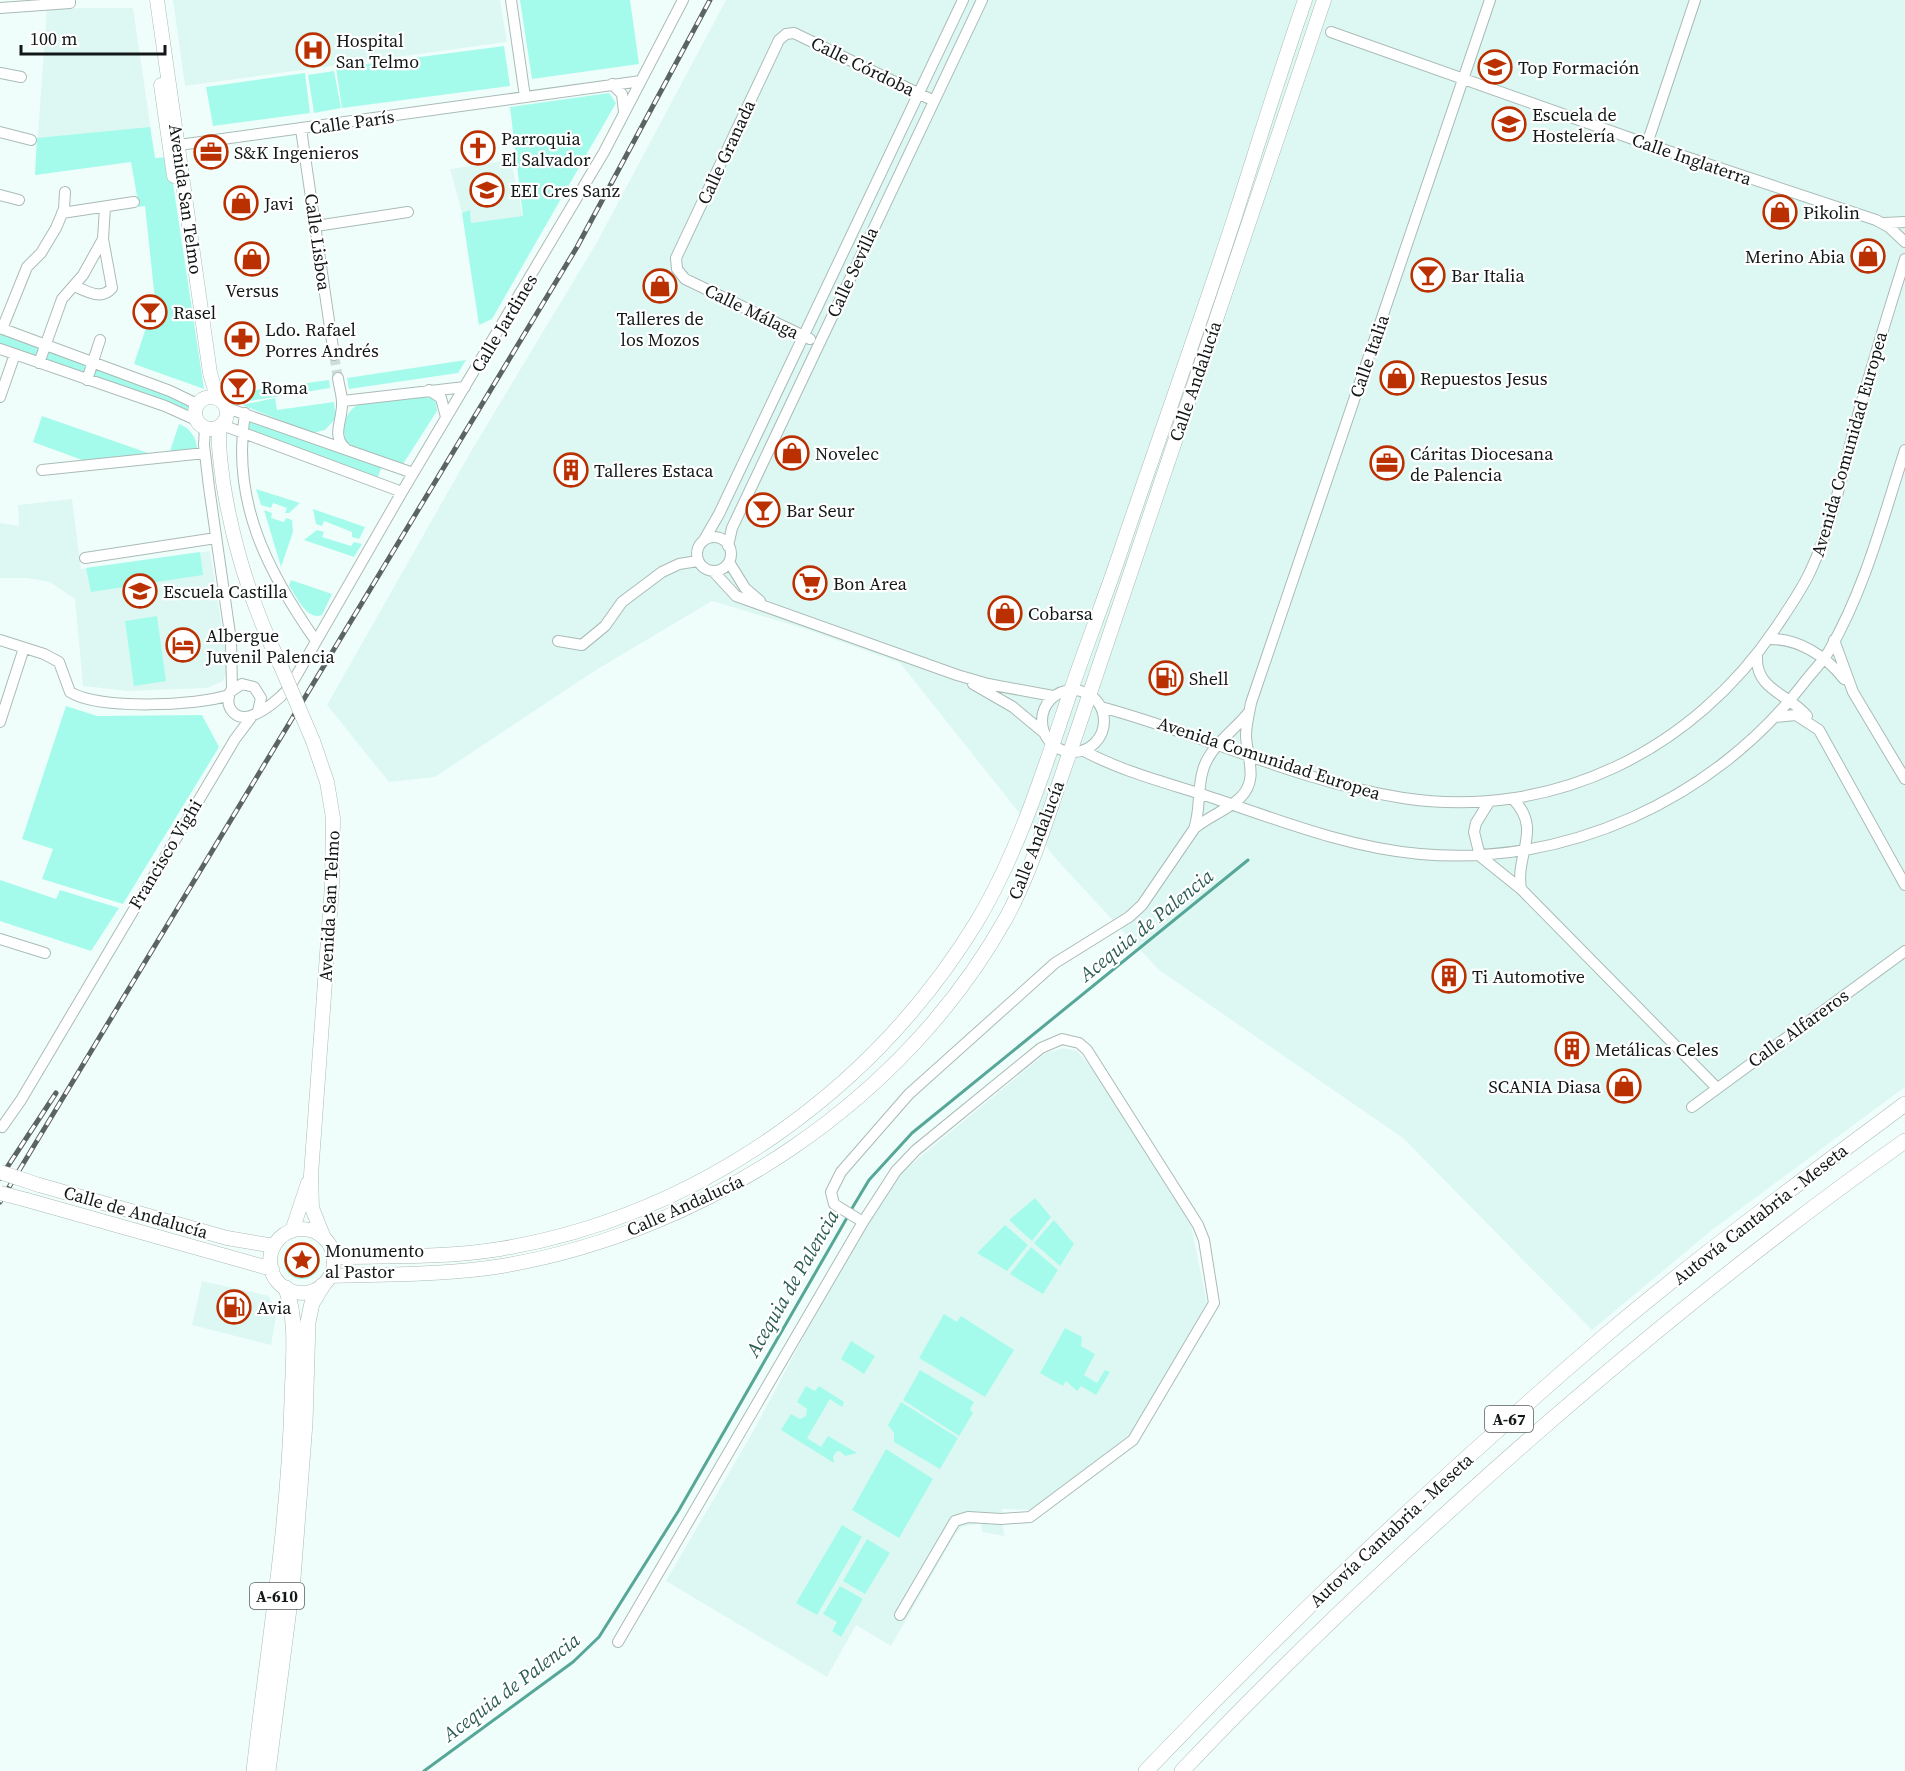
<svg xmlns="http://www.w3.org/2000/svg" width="1905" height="1771" font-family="'Source Serif 4',serif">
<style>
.built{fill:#ddf8f2}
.green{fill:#a5fbeb}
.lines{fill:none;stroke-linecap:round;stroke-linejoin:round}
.stream{stroke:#57a799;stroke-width:3}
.minor-tunnel{stroke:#cfdcd9;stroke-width:10;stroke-dasharray:10 5;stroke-linecap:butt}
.minor-casing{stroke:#aabbb7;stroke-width:12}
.major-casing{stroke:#aabbb7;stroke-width:15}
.highway-casing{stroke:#aabbb7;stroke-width:16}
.minor{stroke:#fff;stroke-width:10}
.major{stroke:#fff;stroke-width:14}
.highway{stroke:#fff;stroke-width:15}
.rail-casing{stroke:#5b6462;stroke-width:5}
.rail{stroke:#fff;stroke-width:3;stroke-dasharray:9;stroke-linecap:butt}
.major-bridge-casing{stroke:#aabbb7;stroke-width:15;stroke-linecap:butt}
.major-bridge{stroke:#fff;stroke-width:14}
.labels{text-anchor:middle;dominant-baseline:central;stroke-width:4.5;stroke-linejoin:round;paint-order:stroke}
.shield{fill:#fff;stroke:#595d5d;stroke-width:1.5}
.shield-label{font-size:16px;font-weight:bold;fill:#121817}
.poi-label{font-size:18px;fill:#121817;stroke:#fff;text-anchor:start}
.street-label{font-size:18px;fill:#121817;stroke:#fff}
.water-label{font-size:20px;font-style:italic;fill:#2d5d55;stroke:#fff}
</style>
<rect width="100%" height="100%" fill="#f0fefb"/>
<path class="built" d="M173,0H500L507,42L185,86Z
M726,0H1905V1087L1712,1230L1592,1330L1403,1138L1159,970L1056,859L900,663L806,629L712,601L596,670L435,777L389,782L327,705L470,453L597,242Z
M47,8H133L155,158L35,175Z
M511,160L523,217L471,223L470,211L462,213L450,169Z
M72,499L81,569L210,551L228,666L223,681L207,688L128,691L83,686L75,599L50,582L27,578H0V523L19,526L18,505Z
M1063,1048L1077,1051L1098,1076L1191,1225L1207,1303L1130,1435L1030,1510L1002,1509L1004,1536L982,1532L981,1523L962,1527L956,1533L891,1646L856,1625L827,1677L666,1581L754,1430L807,1330L889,1188L902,1172L1046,1053Z
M202,1281L269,1296L276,1317L271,1345L192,1325Z"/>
<path class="green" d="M520,0H630L639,64L532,79Z
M504,46L510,86L342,108L336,68Z
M334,71L341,108L314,113L308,75Z
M305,73L310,113L213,126L206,87Z
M609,93L616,103L492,319L479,325L462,213L470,210L471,223L523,216L510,107Z
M150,127L155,158L169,157L204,389L134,364L155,300L145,206L139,207L131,162L35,175L37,138Z
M0,329L197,404L195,412L196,420L0,348Z
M466,360L458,373L349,389L347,378Z
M329,380L330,388L249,401L248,391Z
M429,395L436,403L437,411L403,464L347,444C341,429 344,412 359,404Z
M275,398L277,410L334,402L336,418L325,430L312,433L242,405Z
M245,413L383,463L376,482L242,434Z
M42,416L151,454L85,461L33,442Z
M179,424C190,428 197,438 197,449L170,451Z
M256,489L300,503L289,513H285L287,508L273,503L271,508L261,505Z
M313,509L365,527L359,539L352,537V532L324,521L322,526L316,524Z
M264,510L272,513L271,518L284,522L286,518L292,520L293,532L281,567Z
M317,530L324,532L322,537L351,546L354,542L362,544L354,557L304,540Z
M200,552L203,575L91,592L86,568Z
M291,580L332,594L322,615C307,621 297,597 289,586Z
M157,616L166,681L134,686L125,621Z
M66,706L97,716L202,715L219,747L123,904L42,879L53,849L22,839Z
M0,880L56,899L60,890L119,908L91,951L0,921Z
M1035,1198L1051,1217L1032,1241L1009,1220Z
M1054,1220L1074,1244L1060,1266L1034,1243Z
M1005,1225L1028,1245L1007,1271L977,1253Z
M284 1261a18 18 0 1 1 36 0a18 18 0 1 1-36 0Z
M1031,1247L1058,1270L1043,1294L1010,1274Z
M944,1314L957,1322L961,1316L1014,1350L985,1397L919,1358Z
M1065,1328L1082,1337L1081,1346L1095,1354L1084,1375L1097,1383L1105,1370L1110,1372L1096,1395L1081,1386L1077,1391L1066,1381L1063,1386L1040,1373Z
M851,1341L875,1356L864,1374L841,1359Z
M920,1370L974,1402L970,1409L973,1413L959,1436L903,1400Z
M806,1386L815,1391L819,1386L844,1402L842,1407L830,1399L807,1438L821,1447L828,1436L857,1453L845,1456L840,1451L836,1452L833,1457L834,1463L781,1430L791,1414L800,1419L806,1416L807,1409L797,1402Z
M901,1402L958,1438L940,1469L894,1442V1433L888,1425Z
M886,1449L933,1479L899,1538L852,1510Z
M842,1525L862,1537L817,1615L796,1603Z
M867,1539L890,1553L865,1594L843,1581Z
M840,1586L863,1599L841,1637L832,1631L837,1622L823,1614Z"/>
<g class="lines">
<path class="stream" d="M851,1210L869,1180L912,1133L1248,860
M424,1771L573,1662L599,1637L679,1510L848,1216"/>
<path class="minor-tunnel" d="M334,355L338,378"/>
<g class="minor-casing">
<path id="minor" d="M511,0L525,97
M0,8L70,3V0
M1331,32L1647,144L1876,220L1889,227L1905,242
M0,73L21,77
M612,84L622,94L624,112
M301,129L334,355
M0,132L31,140
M1647,144L1695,0
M179,145L641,81
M0,195L19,200
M62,213L134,202
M1884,223L1905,222
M316,226L408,212
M74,286C87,291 101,301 112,288L103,239
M0,328L170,391L197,404
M2,329L27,267L41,253L56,228L64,209L65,192
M810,339L685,279L677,269L676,258L779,40L786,34L794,33L932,100
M0,349L165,406L196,420
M39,363L62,299L83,275L103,239L105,207
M338,378C339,386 342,395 342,402C343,420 331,435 345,448
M87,380L100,340
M429,390L441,398L446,417
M0,397L15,354
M343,401L465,387
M227,408L413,473
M245,413C231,501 267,571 316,641
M222,425L402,492
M205,428L204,445L209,487L231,641L232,689
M42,470L205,453
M697 554a17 17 0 1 1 34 0a17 17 0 1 1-34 0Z
M704,540L719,514L963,0
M728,546L732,528L982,0
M85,558L216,538
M729,562L745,588L760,601
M713,571L736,596L957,675L988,684L1053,696
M1768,639C1798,638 1826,656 1844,679
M0,640L44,654L59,662L70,692C98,710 198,706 229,695
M1834,640L1853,692L1905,779
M558,641L582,645L605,626L622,602L662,572L679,564L698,561
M1757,656C1755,690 1789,694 1807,716
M973,684L1013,707L1043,732
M1042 721a31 31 0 1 1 62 0a31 31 0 1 1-62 0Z
M1101,707C1202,734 1299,782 1403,798C1553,821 1694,750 1777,626C1789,608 1801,591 1810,572C1831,527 1842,477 1854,429C1870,372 1887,316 1905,259
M258,711L261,698L254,687L242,684L230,692C228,699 227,705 232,711C246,730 282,698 291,685L402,492L604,152L683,0
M1775,717L1796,715L1819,730L1905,885
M0,722L24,648
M1084,751C1127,774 1176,785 1222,801C1286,823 1352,848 1420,854C1566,867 1713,800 1803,684C1811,673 1822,663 1829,651C1865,589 1883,518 1905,450
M1513,799C1543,830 1515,853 1521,889
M1489,802L1476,823L1474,832L1480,856L1521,889L1717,1088
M1196,827C1210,816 1227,810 1240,798C1259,780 1247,758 1246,736C1246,724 1249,714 1251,703L1490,0
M0,939L45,953
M1692,1107L1905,951
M0,1126L2,1127L21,1100L235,739L253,715
M900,1615L955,1521L968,1517L1001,1519L1030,1517L1133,1440L1214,1303L1204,1240L1198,1225L1087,1050L1079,1043L1062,1039L1041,1048L916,1150L896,1171L863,1222L834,1204L831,1192L841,1172L909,1094L1055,963L1129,917L1142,905L1194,829C1201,809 1197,789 1203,770C1209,747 1235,730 1249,712
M618,1642L863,1222"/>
</g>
<g class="major-casing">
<path id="major" d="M157,0L210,373L217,397
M161,85L174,176
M195 413a16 16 0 1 1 32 0a16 16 0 1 1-32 0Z
M220,426C217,445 221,463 223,482C233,546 252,606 280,664
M313,741L327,782L333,818L332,885L311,1175L312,1208L324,1238
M39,1185L227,1238L274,1246
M27,1200L272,1269
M270 1261a32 32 0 1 1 64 0a32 32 0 1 1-64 0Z
M292,1231L308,1183
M334,1257C389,1256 444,1258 500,1249C697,1216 872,1092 976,923C1018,853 1043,773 1069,696C1085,649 1103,603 1119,556C1157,443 1198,330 1235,216C1258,144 1280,72 1305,0
M330,1276C387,1274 446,1275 502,1266C707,1231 904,1101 1006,918C1034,867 1050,807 1070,752L1324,0"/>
</g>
<g class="highway-casing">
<path id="highway" d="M254,1771C268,1647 289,1525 292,1400C293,1362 298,1324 286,1288
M268,1771L293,1578L305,1423L308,1322L312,1303L323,1285
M1146,1771C1292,1618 1446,1472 1607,1334C1703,1253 1804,1179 1905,1104
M1182,1771C1298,1648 1422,1533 1549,1422C1664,1323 1781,1228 1905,1141"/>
</g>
<use href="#minor" class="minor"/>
<use href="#major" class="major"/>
<use href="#highway" class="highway"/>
<g class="rail-casing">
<path id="rail" d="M0,1178L56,1093
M0,1202L577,247L710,0"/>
</g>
<use href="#rail" class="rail"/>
<g class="major-bridge-casing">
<path id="major-bridge" d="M280,664L313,741
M0,1172L39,1185
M0,1193L27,1200"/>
</g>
<use href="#major-bridge" class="major-bridge"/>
</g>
<defs>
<g id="hospital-ring" transform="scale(1.725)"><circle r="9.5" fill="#fff" stroke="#ba3001" stroke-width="1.5"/><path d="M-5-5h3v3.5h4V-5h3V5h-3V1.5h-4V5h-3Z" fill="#ba3001"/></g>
<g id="university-ring" transform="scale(1.725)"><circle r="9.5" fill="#fff" stroke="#ba3001" stroke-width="1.5"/><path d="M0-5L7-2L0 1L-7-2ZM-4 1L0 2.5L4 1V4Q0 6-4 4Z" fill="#ba3001"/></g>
<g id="school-ring" transform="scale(1.725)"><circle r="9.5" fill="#fff" stroke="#ba3001" stroke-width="1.5"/><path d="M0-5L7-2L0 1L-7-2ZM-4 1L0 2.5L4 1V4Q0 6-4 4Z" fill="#ba3001"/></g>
<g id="church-ring" transform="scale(1.725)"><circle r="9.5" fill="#fff" stroke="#ba3001" stroke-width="1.5"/><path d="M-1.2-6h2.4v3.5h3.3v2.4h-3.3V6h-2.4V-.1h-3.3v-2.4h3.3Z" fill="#ba3001"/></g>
<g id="office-ring" transform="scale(1.725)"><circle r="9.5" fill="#fff" stroke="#ba3001" stroke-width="1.5"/><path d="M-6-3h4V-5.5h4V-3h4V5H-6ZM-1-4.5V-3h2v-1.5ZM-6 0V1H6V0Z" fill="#ba3001"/></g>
<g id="shop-ring" transform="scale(1.725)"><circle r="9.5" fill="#fff" stroke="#ba3001" stroke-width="1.5"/><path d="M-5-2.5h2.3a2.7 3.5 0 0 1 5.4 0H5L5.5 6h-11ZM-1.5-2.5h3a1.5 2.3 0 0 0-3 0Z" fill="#ba3001"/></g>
<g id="bar-ring" transform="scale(1.725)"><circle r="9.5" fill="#fff" stroke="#ba3001" stroke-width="1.5"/><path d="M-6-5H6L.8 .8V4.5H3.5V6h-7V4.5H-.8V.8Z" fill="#ba3001"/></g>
<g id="pharmacy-ring" transform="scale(1.725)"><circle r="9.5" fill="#fff" stroke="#ba3001" stroke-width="1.5"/><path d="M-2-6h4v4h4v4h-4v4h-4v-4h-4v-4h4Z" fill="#ba3001"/></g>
<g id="building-ring" transform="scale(1.725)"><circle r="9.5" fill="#fff" stroke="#ba3001" stroke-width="1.5"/><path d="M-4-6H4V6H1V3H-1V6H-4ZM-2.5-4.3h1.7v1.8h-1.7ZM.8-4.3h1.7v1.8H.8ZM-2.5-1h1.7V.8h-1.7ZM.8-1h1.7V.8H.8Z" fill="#ba3001"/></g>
<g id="supermarket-ring" transform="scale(1.725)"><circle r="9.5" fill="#fff" stroke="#ba3001" stroke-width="1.5"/><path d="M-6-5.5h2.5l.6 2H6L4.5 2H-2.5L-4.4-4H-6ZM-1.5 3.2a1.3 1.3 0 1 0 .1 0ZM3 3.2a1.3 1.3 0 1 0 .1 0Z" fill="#ba3001"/></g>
<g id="hotel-ring" transform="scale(1.725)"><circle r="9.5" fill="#fff" stroke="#ba3001" stroke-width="1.5"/><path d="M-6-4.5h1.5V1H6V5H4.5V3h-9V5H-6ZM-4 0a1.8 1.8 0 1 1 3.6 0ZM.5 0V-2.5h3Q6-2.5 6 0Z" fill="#ba3001"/></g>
<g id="fuel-ring" transform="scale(1.725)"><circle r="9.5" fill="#fff" stroke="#ba3001" stroke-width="1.5"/><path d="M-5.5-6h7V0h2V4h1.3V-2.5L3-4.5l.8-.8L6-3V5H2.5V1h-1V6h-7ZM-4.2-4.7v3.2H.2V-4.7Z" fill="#ba3001"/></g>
<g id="sight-ring" transform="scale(1.725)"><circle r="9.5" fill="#fff" stroke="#ba3001" stroke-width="1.5"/><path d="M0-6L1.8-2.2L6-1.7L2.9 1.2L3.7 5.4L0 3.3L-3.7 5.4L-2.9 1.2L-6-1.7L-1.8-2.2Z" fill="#ba3001"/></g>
</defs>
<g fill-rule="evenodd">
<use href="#hospital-ring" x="313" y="50"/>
<use href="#university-ring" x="1495" y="67"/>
<use href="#school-ring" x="1509" y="124"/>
<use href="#church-ring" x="478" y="148"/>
<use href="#office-ring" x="211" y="152"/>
<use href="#school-ring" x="487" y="190"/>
<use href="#shop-ring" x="241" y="203"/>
<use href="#shop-ring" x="1780" y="212"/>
<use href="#shop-ring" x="1868" y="256"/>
<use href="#shop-ring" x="252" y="259"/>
<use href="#bar-ring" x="1428" y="275"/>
<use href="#shop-ring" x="660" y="286"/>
<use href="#bar-ring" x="150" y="312"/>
<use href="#pharmacy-ring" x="242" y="339"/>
<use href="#shop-ring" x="1397" y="378"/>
<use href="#bar-ring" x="238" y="387"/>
<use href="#shop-ring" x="792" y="453"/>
<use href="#office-ring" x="1387" y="463"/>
<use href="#building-ring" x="571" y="470"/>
<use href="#bar-ring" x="763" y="510"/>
<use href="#supermarket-ring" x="810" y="583"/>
<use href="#school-ring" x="140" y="591"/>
<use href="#shop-ring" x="1005" y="613"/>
<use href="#hotel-ring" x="183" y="645"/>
<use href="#fuel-ring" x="1166" y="678"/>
<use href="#building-ring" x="1449" y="976"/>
<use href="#building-ring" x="1572" y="1049"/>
<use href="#shop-ring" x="1624" y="1086"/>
<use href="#sight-ring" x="302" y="1260"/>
<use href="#fuel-ring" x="234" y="1307"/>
</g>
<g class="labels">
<g class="shield">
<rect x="1485" y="1406" width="48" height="26" rx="4.5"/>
<rect x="250" y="1583" width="54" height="26" rx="4.5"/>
</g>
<g class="shield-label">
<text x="1509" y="1419">A-67</text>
<text x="277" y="1596">A-610</text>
</g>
<g class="poi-label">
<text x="336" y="40">Hospital<tspan x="336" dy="21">San Telmo</tspan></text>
<text x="1518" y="67">Top Formación</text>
<text x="1532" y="114">Escuela de<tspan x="1532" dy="21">Hostelería</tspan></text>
<text x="501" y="138">Parroquia<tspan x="501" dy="21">El Salvador</tspan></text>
<text x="234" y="152">S&amp;K Ingenieros</text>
<text x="510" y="190">EEI Cres Sanz</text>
<text x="264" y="203">Javi</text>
<text x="1803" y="212">Pikolin</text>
<text x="1845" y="256" text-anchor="end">Merino Abia</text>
<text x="1451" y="275">Bar Italia</text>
<text x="252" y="290" text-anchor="middle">Versus</text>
<text x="173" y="312">Rasel</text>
<text x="660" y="318" text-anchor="middle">Talleres de<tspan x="660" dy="21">los Mozos</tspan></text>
<text x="265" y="329">Ldo. Rafael<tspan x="265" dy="21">Porres Andrés</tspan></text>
<text x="1420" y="378">Repuestos Jesus</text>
<text x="261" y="387">Roma</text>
<text x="815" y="453">Novelec</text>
<text x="1410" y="453">Cáritas Diocesana<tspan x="1410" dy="21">de Palencia</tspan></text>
<text x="594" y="470">Talleres Estaca</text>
<text x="786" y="510">Bar Seur</text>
<text x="833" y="583">Bon Area</text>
<text x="163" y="591">Escuela Castilla</text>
<text x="1028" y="613">Cobarsa</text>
<text x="206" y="635">Albergue<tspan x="206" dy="21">Juvenil Palencia</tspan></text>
<text x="1189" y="678">Shell</text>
<text x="1472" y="976">Ti Automotive</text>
<text x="1595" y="1049">Metálicas Celes</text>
<text x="1601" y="1086" text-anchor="end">SCANIA Diasa</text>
<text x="325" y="1250">Monumento<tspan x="325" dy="21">al Pastor</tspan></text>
<text x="257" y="1307">Avia</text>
</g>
<g class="street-label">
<text transform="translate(863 66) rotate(26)">Calle Córdoba</text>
<text transform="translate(352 122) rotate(-8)">Calle París</text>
<text transform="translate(726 152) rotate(-65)">Calle Granada</text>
<text transform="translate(1692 159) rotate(19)">Calle Inglaterra</text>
<text transform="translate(186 199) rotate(82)">Avenida San Telmo</text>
<text transform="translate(318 242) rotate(82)">Calle Lisboa</text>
<text transform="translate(852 272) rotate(-65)">Calle Sevilla</text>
<text transform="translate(752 311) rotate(26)">Calle Málaga</text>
<text transform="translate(504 323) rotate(-59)">Calle Jardines</text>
<text transform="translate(1369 356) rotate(-71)">Calle Italia</text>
<text transform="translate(1195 381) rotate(-71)">Calle Andalucía</text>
<text transform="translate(1849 444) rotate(-74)">Avenida Comunidad Europea</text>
<text transform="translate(1269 758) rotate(18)">Avenida Comunidad Europea</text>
<text transform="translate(1036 840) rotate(-69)">Calle Andalucía</text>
<text transform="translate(165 854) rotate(-59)">Francisco Vighi</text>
<text transform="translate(329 906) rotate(-87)">Avenida San Telmo</text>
<text transform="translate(1798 1028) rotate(-36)">Calle Alfareros</text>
<text transform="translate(685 1205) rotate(-24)">Calle Andalucía</text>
<text transform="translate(136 1212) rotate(16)">Calle de Andalucía</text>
<text transform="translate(1760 1214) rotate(-38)">Autovía Cantabria - Meseta</text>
<text transform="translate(1391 1530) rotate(-43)">Autovía Cantabria - Meseta</text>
</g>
<g class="water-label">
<text transform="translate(1146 925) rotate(-39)">Acequia de Palencia</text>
<text transform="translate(792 1283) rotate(-60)">Acequia de Palencia</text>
<text transform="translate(511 1687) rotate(-37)">Acequia de Palencia</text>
</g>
</g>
<path d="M21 45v9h144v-9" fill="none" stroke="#121817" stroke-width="3"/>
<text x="30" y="45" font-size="18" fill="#121817" stroke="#ffffff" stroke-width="4.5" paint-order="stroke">100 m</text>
</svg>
